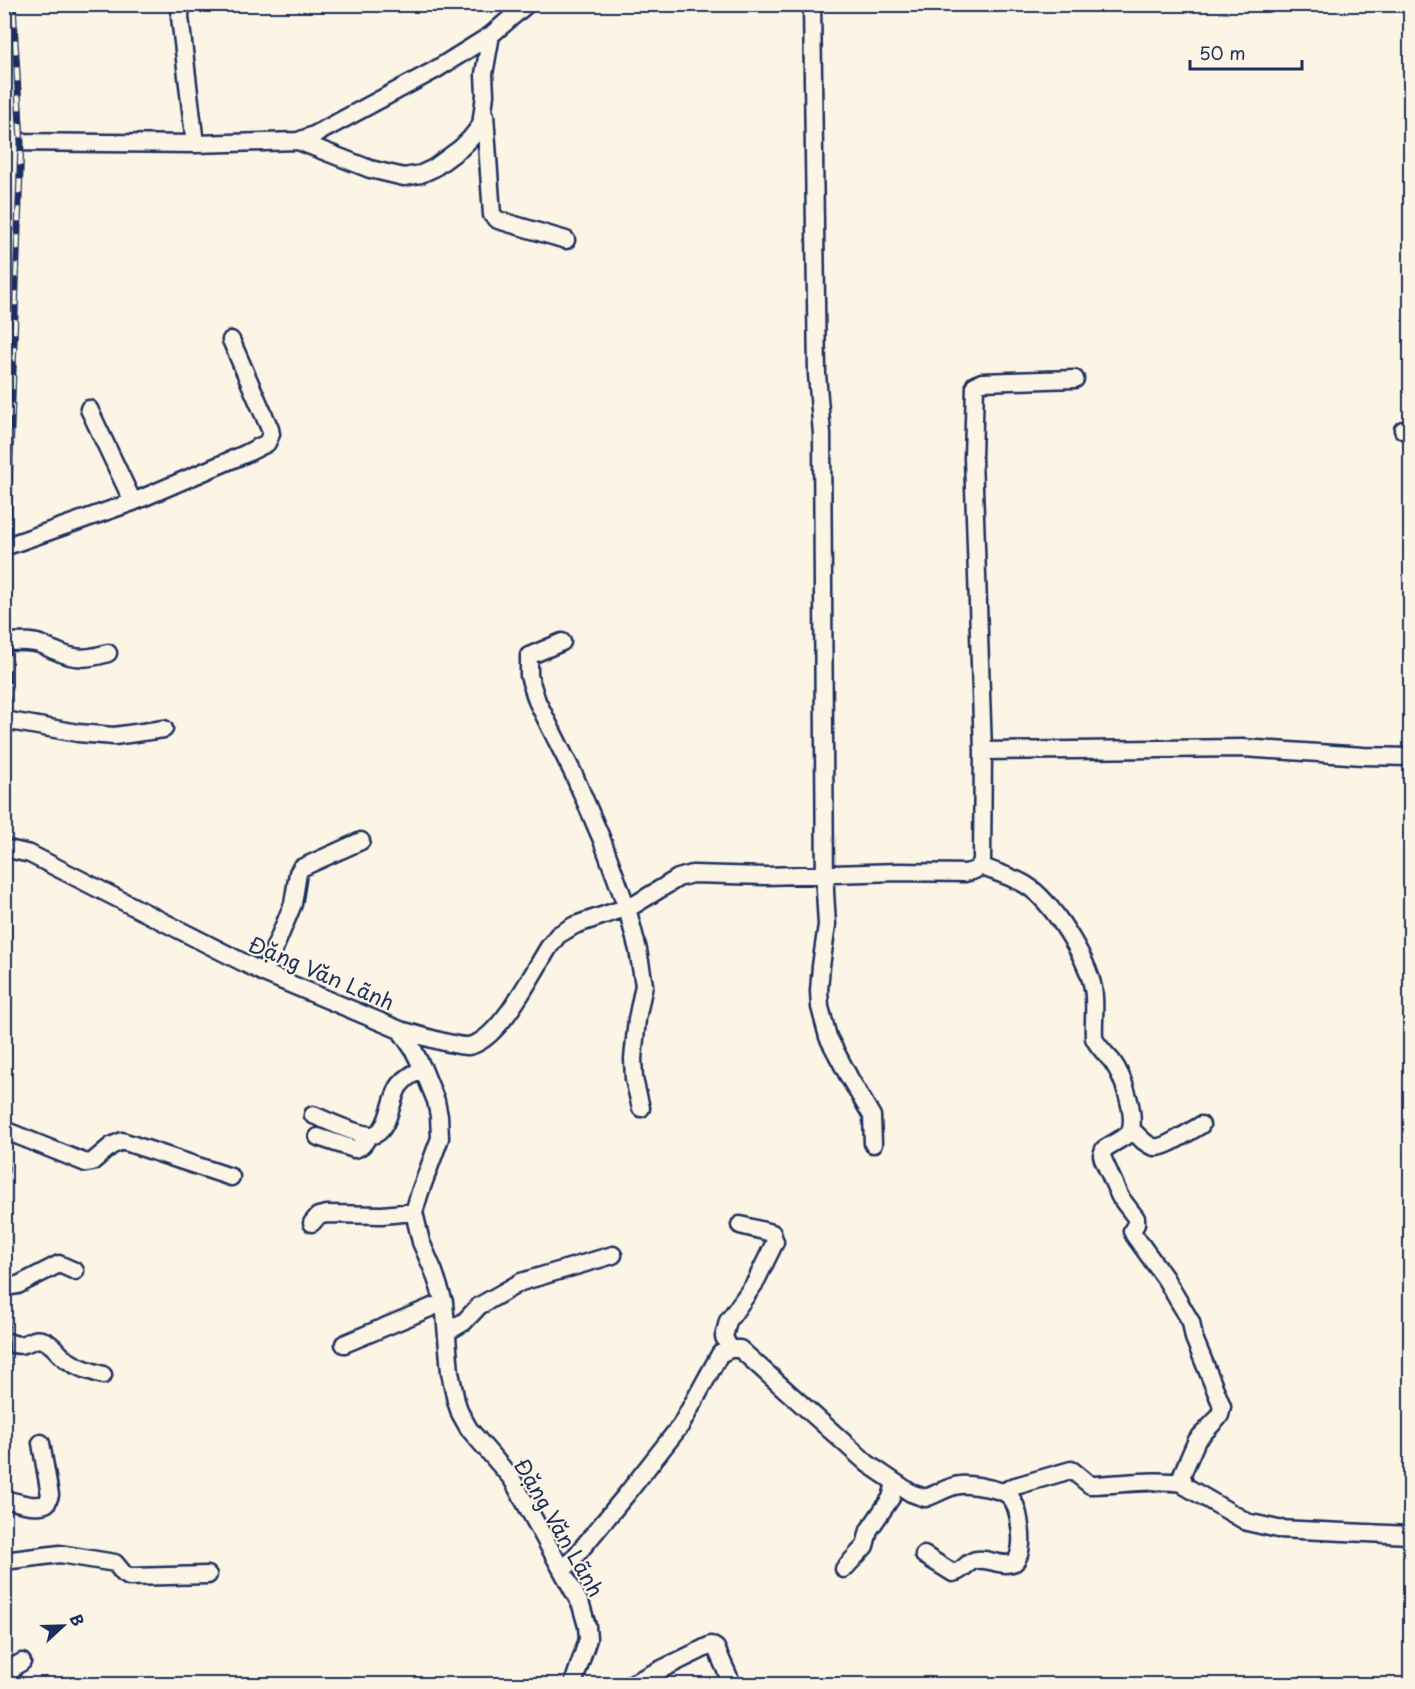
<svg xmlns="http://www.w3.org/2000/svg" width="1415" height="1689" font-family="'Playpen Sans',sans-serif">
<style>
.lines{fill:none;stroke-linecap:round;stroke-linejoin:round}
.minor-casing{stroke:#1b2f5e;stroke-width:21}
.minor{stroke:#fcf5e5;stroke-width:16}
.rail-casing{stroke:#1b2f5e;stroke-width:7}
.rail{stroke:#fcf5e5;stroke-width:4.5;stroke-dasharray:14;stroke-linecap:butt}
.labels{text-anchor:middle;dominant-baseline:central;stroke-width:4.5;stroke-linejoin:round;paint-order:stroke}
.street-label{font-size:21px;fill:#1b2f5e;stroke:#fcf5e5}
</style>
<rect width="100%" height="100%" fill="#fcf5e5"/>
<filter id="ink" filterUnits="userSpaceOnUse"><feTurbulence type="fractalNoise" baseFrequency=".0167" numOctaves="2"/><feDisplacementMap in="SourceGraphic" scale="12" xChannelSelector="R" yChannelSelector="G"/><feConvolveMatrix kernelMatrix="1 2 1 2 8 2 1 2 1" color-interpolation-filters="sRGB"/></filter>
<g filter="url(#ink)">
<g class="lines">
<g class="minor-casing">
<path id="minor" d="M181,4L180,17L195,144
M812,4L817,374L822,434L825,891L827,925L821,966L819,991L820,1007L828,1037L849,1077L872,1116L873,1144
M485,115L492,215L498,220L566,240
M298,141L370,169L404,177L421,174L434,168L461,148L471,138L481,125L485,95L484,74L491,35
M4,144L14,142L195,144L298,141L314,135L435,70L491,35L527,4
M4,317L14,142L5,4
M89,409L133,502
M1403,430L1410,431
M4,547L133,502L245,454L267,443L271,434L270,429L231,340
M4,642C17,642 31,640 43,645C47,647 52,650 56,651C75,660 89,659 108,653
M562,642L529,656V676L537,701L574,775L602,840L627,908L638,950L644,985L637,1019L633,1059L634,1079L641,1108
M4,720L78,733L114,736L164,729
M983,751L973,458L975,385L982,382L1075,379
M4,848L30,854L264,973L400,1030L413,1049L423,1069L436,1101L439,1116L440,1138L420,1192L414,1212L421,1242L434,1272L444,1302L450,1372L456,1401L460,1413L469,1429L512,1479L581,1605L587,1626L588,1639L573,1684
M980,866C995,872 1013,877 1026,885C1052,901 1087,958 1093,988C1096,1004 1093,1022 1094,1038C1098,1047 1105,1053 1112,1061C1123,1076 1138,1117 1129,1134L1104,1149L1102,1155L1103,1159L1120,1197L1136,1218V1224L1132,1231L1134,1235L1165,1278L1191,1322L1194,1338L1222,1406L1220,1415L1218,1418L1197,1440L1183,1472L1182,1476L1185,1486L1247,1522L1278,1529L1410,1535
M264,973L293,904L298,873L301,868L361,841
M400,1030C416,1034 455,1047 468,1046C499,1042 533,972 549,947L558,935L575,925L634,905L678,878L692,874L766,876L899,872L965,873C974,871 978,870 982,861L983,751L1243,748L1363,756L1410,757
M313,1115C328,1121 354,1134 370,1135C390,1135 390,1097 400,1085C406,1077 414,1073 423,1069
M1131,1129C1138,1135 1145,1145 1154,1147C1164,1149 1192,1130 1201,1125
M4,1130L86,1163L92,1162L111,1146L122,1141L231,1177
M318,1137L354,1149C363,1147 365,1142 369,1135
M312,1223L318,1216L327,1214L382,1215L414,1212
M4,1285L11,1286L18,1285L59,1264L75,1271
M447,1332L464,1322L479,1306L521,1282L613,1255
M4,1340C27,1353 30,1334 45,1341C54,1345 59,1355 67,1360C78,1368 90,1371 103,1375
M344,1344L444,1302
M730,1349L724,1337L728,1321L755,1283L775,1242L772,1233L740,1225
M1004,1492L1012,1487L1071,1470L1073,1471L1090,1485H1094C1124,1484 1154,1479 1183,1483
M4,1499C18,1502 35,1509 47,1503L50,1495L41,1443
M4,1561L60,1554L115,1563L124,1574L129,1577L208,1575
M844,1569L865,1546L869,1530L891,1498L895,1483
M563,1571L626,1495L681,1425L720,1354L730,1349H740L868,1464L911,1493L925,1498C936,1495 948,1486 960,1485C969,1484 1003,1489 1009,1496C1016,1502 1019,1517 1020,1526C1022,1537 1022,1554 1015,1562C1001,1568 991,1558 977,1560C966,1561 965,1571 953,1573L924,1555
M4,1683L15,1666L22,1662
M631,1684L711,1645L716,1648L732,1684"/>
</g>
<use href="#minor" class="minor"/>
<g class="rail-casing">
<path id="rail" d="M4,1509L7,1357L6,1130L9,995L6,777L8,727V546L10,457L21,143L13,4
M4,1514L7,1580L6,1684"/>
</g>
<use href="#rail" class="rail"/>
</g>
</g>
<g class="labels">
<g class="street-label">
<text transform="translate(322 972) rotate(23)">Đặng Văn Lãnh</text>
<text transform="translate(560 1527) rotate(60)">Đặng Văn Lãnh</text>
</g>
</g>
<rect width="1415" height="1689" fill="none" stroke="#fcf5e5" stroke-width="24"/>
<rect x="12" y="12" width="1391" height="1665" fill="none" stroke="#1b2f5e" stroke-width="2" filter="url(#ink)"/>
<g transform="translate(63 1626) rotate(68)" stroke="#fcf5e5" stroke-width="4.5" paint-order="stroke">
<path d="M0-4.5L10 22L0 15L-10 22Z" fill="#1b2f5e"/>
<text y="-9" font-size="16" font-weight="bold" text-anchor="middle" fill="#1b2f5e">B</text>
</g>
<path d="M1190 60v9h112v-9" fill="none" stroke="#1b2f5e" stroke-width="3"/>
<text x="1199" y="60" font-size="18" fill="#1b2f5e" stroke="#fcf5e5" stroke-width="4.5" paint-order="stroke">50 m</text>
</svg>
